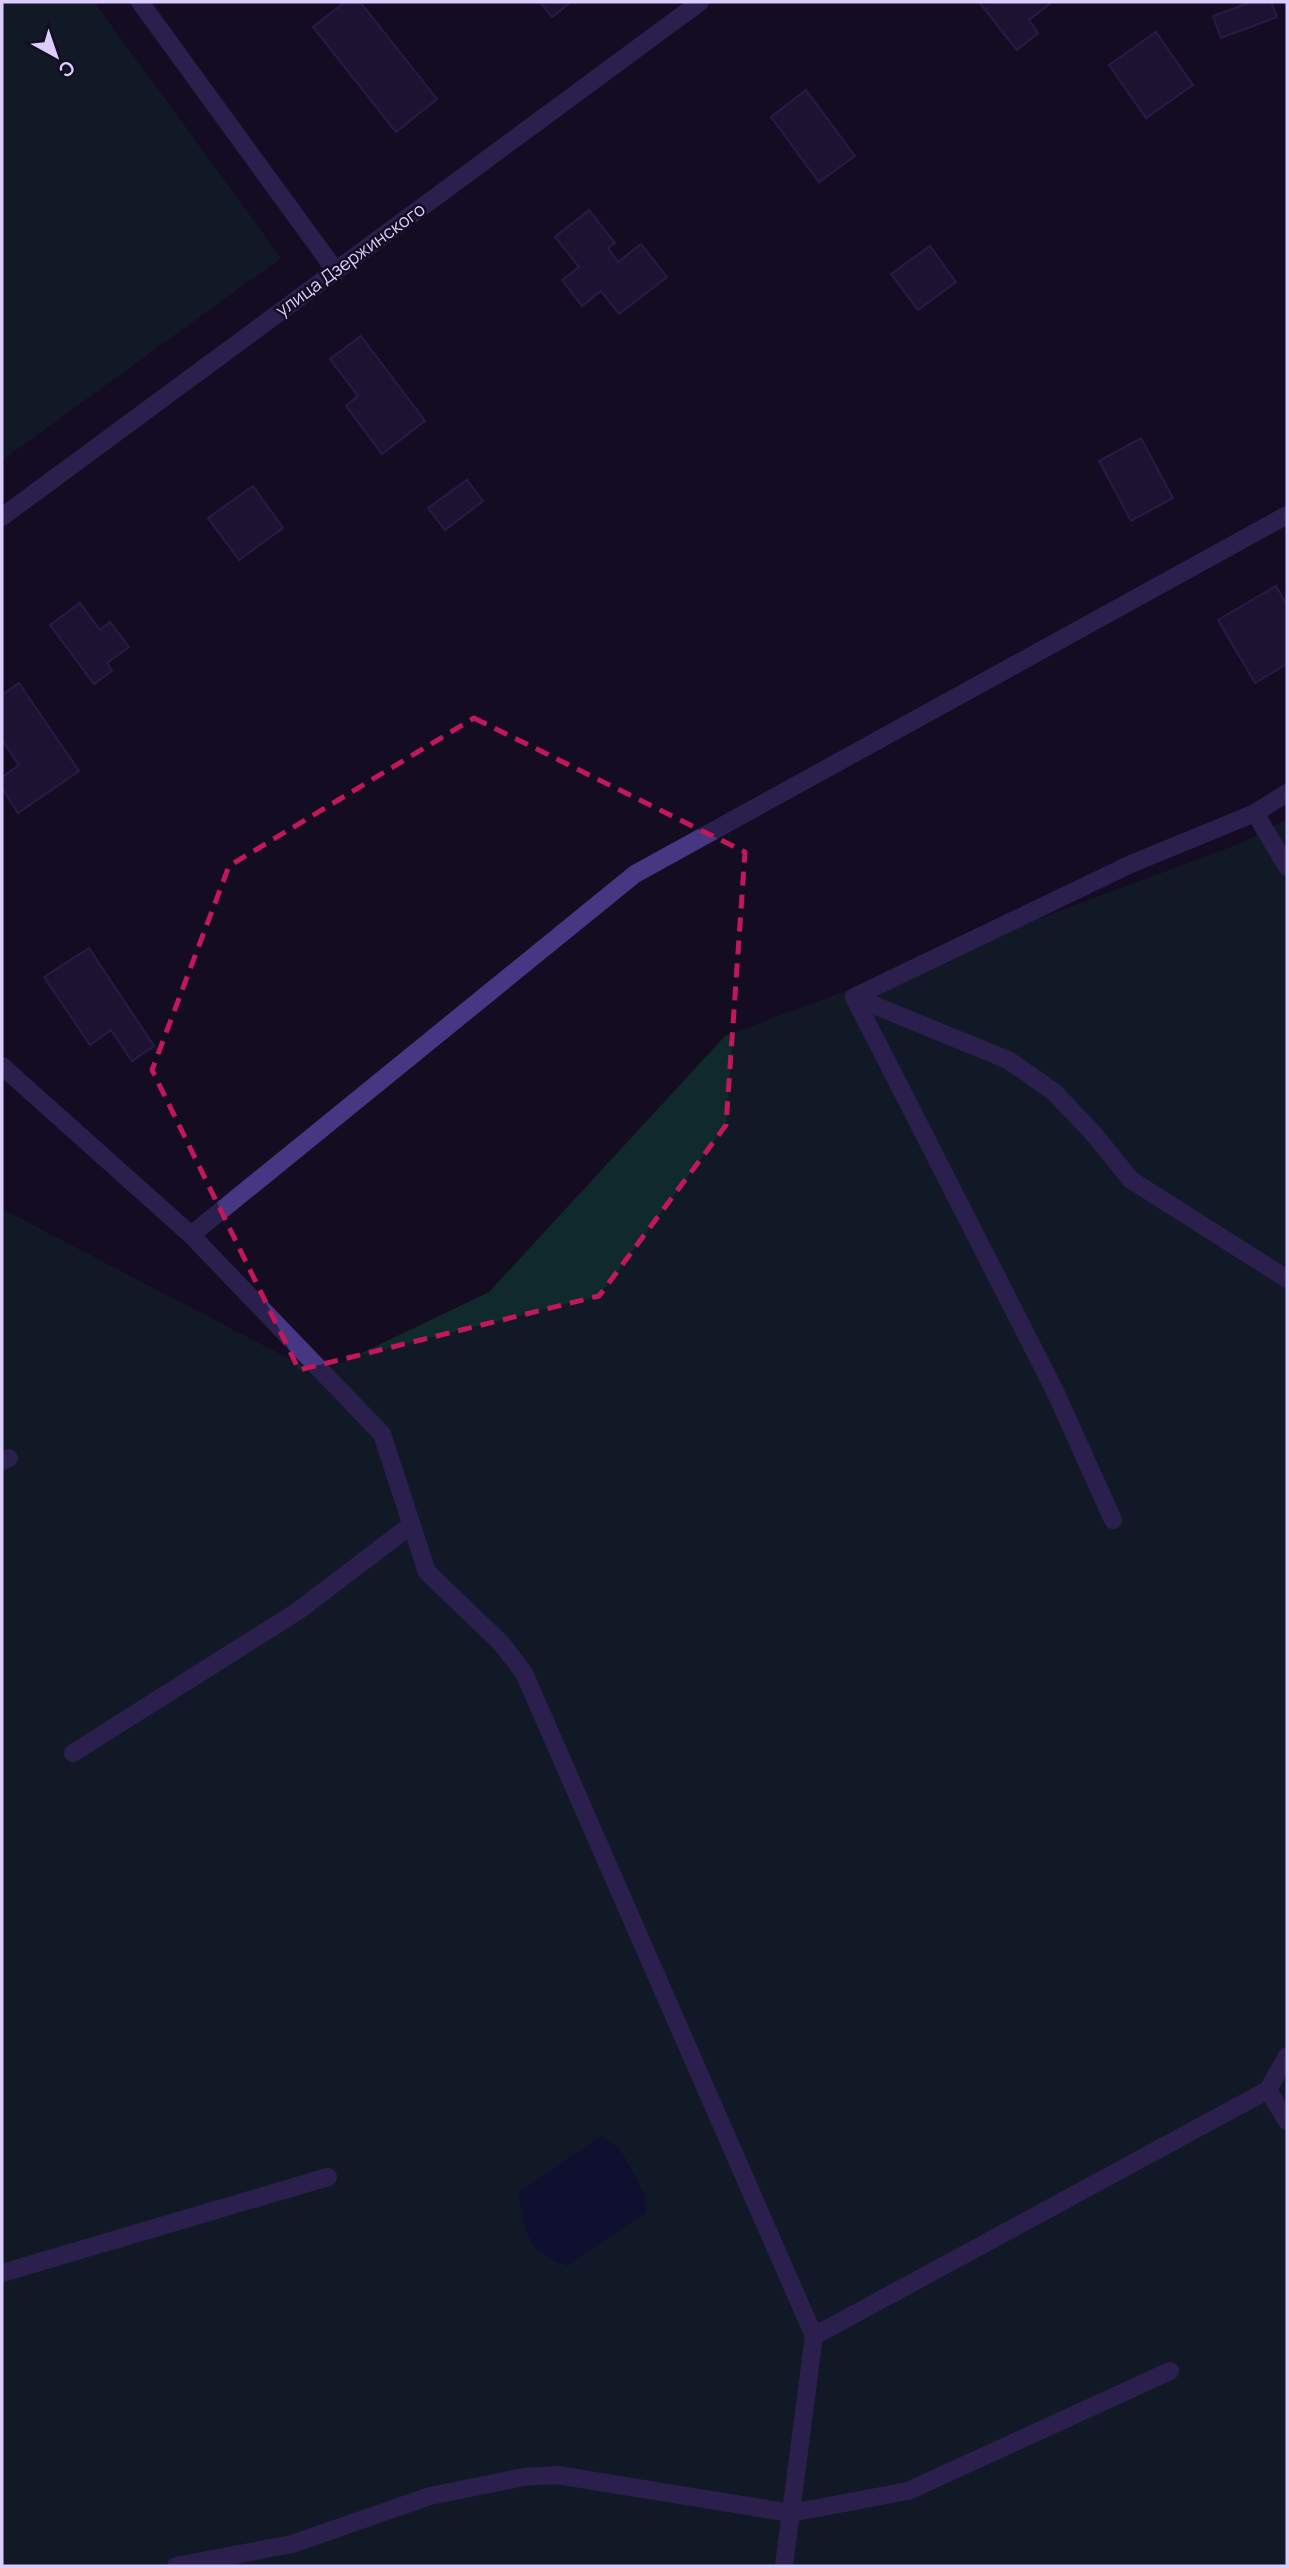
<svg xmlns="http://www.w3.org/2000/svg" width="1289" height="2568" font-family="Manrope,sans-serif">
<style>
.green{fill:#10292c}
.water{fill:#091540}
.building{fill:#281944;stroke:#422b70;stroke-width:2}
.lines{fill:none;stroke-linecap:round;stroke-linejoin:round}
.minor{stroke:#453782;stroke-width:18}
.marked{fill:none;stroke:#c2185b;stroke-width:5;stroke-dasharray:14 9;stroke-linejoin:round}
.labels{text-anchor:middle;dominant-baseline:central;stroke-width:5;stroke-linejoin:round;paint-order:stroke}
.street-label{font-size:18px;fill:#dbceff;stroke:#140d22}
</style>
<rect width="100%" height="100%" fill="#140d22"/>
<path class="green" d="M2,2H94L281,258L2,460Z
M1287,819V2566H2V1209L318,1374L489,1292L725,1036L1239,844Z"/>
<path class="water" d="M601,2136L619,2147L646,2196V2213L567,2266C524,2252 526,2231 518,2192Z"/>
<path class="building" d="M345,2H360L437,99L396,132L313,27Z
M540,2H571L552,17Z
M979,2H1052L1029,20L1038,33L1017,50Z
M1251,2H1271L1277,17L1221,38L1213,16Z
M1156,32L1193,85L1146,118L1109,65Z
M806,90L855,156L819,182L771,117Z
M589,210L615,243L608,248L618,262L641,244L667,277L619,314L601,291L582,306L562,280L579,267L555,237Z
M930,246L956,282L918,310L891,274Z
M361,336L425,421L382,454L346,406L358,396L330,359Z
M1141,438L1173,498L1131,521L1099,461Z
M467,480L483,501L445,530L428,508Z
M253,486L283,528L239,560L208,518Z
M1276,586L1287,605V664L1255,683L1218,620Z
M80,603L100,630L110,622L129,647L107,663L112,671L94,684L50,625Z
M19,683L79,771L18,813L2,788V777L19,765L2,740V695Z
M89,948L154,1046L132,1061L111,1030L90,1045L44,977Z"/>
<g class="lines">
<path class="minor" d="M140,2L335,270
M2,517L700,2
M1287,793L1255,813L1287,867
M854,997L1054,1389L1113,1520
M854,997L1008,1060L1054,1092L1093,1133L1131,1180L1287,1279
M854,997L1131,864L1255,813
M2,1066L191,1235L382,1434L427,1572L501,1643L524,1673L814,2336
M191,1235L635,874L1287,515
M2,1461L9,1458
M73,1753L298,1611L411,1525
M1268,2090L1287,2056
M2,2273L328,2177
M176,2566L292,2544L430,2496L524,2477L557,2475L791,2513L908,2491L1170,2371
M784,2566L814,2336L1268,2090L1287,2121"/>
</g>
<path d="M0 0H1289V2568H0ZM474,718L745,852L726,1125L599,1296L299,1370L152,1070L229,866Z" fill="#140d22" fill-opacity=".55" fill-rule="evenodd"/>
<path class="marked" d="M474,718L745,852L726,1125L599,1296L299,1370L152,1070L229,866Z"/>
<g class="labels">
<g class="street-label">
<text transform="translate(350 259) rotate(-36)">улица Дзержинского</text>
</g>
</g>
<rect width="1289" height="2568" fill="none" stroke="#dbceff" stroke-width="7"/>
<g transform="translate(56 56) rotate(140)" stroke="#140d22" stroke-width="5" paint-order="stroke">
<path d="M0-5L12 26L0 18L-12 26Z" fill="#dbceff"/>
<text y="-10" font-size="19" font-weight="bold" text-anchor="middle" fill="#dbceff">С</text>
</g>
</svg>
